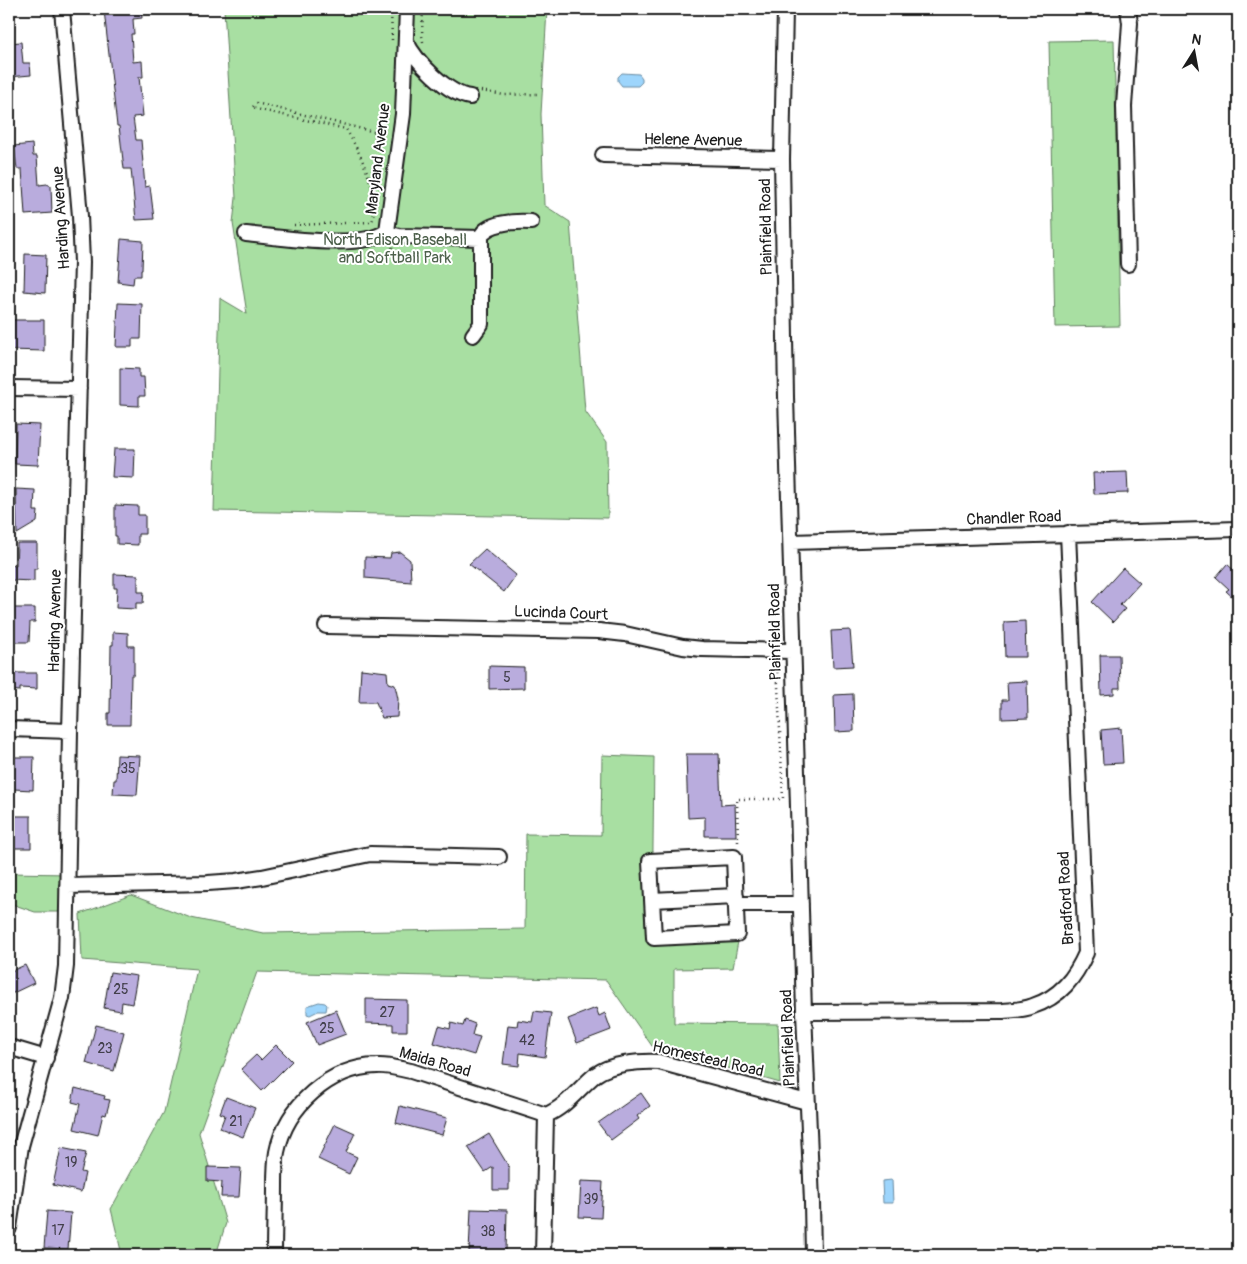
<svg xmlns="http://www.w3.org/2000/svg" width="1247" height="1264" font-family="Pangolin,sans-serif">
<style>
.green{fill:#a8dfa2;stroke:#627e5f}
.water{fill:#9dd5fc;stroke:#698ba2}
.building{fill:#b9acdd;stroke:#1c1c1c}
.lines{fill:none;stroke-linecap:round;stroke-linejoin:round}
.minor-casing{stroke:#1c1c1c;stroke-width:18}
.path{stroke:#1c1c1c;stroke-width:2.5;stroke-dasharray:1 4;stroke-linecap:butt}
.minor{stroke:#fff;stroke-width:14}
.labels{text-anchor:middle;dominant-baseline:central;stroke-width:4;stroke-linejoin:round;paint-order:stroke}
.number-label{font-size:14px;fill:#43404c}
.street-label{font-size:16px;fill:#1c1c1c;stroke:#fff}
.park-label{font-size:16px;fill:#4d604b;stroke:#fff}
</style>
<rect width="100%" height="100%" fill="#fff"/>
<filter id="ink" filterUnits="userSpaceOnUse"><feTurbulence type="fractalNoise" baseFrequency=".02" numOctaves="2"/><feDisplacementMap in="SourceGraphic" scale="10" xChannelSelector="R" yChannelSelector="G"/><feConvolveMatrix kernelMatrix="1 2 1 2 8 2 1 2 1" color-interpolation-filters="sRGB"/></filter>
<g filter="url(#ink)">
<path class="green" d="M224,9H547L541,114L544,205L570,222L585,411L607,442L608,518L214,511L220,298L247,314L233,223L236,198Z
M1114,40L1120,326L1055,327L1049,41Z
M602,755L654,757L652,931H740L733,968L674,969V1023L778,1024L780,1083L652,1046L606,980L257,972L199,1133L226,1223L216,1255H122L111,1209L164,1112L197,969L82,960L80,914L131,895L191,918L263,933L525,929L526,834L601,835Z
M9,873L68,874L67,912H35L9,903Z"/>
<path class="water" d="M622,73L639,74L642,78V82L638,86H622L618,81V77Z
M319,1002L325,1003L327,1005L326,1011H318L310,1015L307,1014V1006Z
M892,1180L893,1203H883L882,1181Z"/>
<path class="building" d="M119,9H141L142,18L133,19L134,34H131L133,62L142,61L143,77H139L143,116L133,117L136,140H141L145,187L150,186L154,219L136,220L131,169H124L119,126H117L104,10Z
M21,42L23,63H30L31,75L9,77V43Z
M32,144L33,156H37L39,185L47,184L51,186L52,213L25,215L22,169H17L14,146Z
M121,239L143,241L142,270H141V276H134L133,284L118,282Z
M25,254L46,255L45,293L24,291Z
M118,303L142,304L141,339H132V347H116Z
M9,320H44V351L9,350Z
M120,368L139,369V377H144L145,396H139V406L120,405Z
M16,424L40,425L38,465L15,464Z
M114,449H135L134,478L112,477Z
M1127,472L1128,493L1094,494L1093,473Z
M16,489L35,490L34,511H38L37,522L17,534Z
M115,505L138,506V515H145V534H138V545L117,544V536H115Z
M17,543H37V569H34V581L9,580V568L10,565L16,566Z
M485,549L516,575L504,592L469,564Z
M400,552L410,560L411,582L365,578V557L390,558L391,553Z
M1227,564L1238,574V602L1226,591L1229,589L1216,577Z
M1123,568L1140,583L1120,605L1125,609L1113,622L1092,602Z
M114,574L138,575V592H144L143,603H136V609L116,608L117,588H114Z
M12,608H35V622H30L29,642H13Z
M1025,621L1026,657H1005L1004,622Z
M850,630L853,666L833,667L831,631Z
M113,632L128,633V646H134V675H131L130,725H108V713H110L111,645H113Z
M1100,655H1119L1120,688H1114V694L1101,695Z
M489,666L524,667V688L489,689Z
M361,669L387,672L388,683L395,685L398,699L397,717L382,718L376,702H359Z
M9,673H37V689L20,688V691L9,690Z
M1027,681L1028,718L1002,719V700H1008L1007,682Z
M853,694L854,731L835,732L834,695Z
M1121,728L1123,763L1103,764L1101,730Z
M686,754H719L721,805L735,804L736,836H705V817L688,818Z
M117,755L140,756L137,795L113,794L114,780H116Z
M14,757H34L33,790L13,789Z
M12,816H31V848H12Z
M25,965L34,983L9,995V972Z
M110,972L137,976L132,1004L122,1002L121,1011L104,1008Z
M366,999L407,1000V1031H393V1024L366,1023Z
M596,1008L599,1016L605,1013L611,1030L577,1043L568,1019Z
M336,1010L346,1034L317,1045L307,1022Z
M534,1011L551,1013L545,1057L520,1053L519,1066L503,1064L508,1025L517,1026L518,1020L532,1022Z
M465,1020L475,1024L472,1035L480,1037L474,1055L434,1043L439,1026L450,1029L451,1023L463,1026Z
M96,1025L124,1032L114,1071L86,1063Z
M276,1045L292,1061L262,1091L241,1069L256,1055L261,1060Z
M75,1088L105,1096L104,1099L110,1100L106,1115L103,1114L98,1135L74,1129L80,1104L72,1102Z
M641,1093L650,1106L637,1116L639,1119L611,1140L598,1123Z
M226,1097L255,1108L243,1137L220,1128L225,1115L220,1113Z
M400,1106L447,1118L442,1135L396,1123Z
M335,1124L355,1133L346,1152L357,1157L349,1174L318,1159Z
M489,1134L509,1167V1190H493V1167L485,1172L468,1147Z
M61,1148L86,1153L81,1172L85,1173L81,1192L53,1185Z
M207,1167L241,1168L239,1197H221L222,1182L207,1181Z
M581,1181L603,1182L601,1218L579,1217Z
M471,1209L507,1210L506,1253L469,1252Z
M47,1211L71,1213L68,1249L44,1248Z"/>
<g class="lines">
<g class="minor-casing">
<path id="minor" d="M785,9L782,159L786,397L804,1012L812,1202L813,1255
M406,41C415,61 448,94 470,97
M603,155L782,159
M387,231L391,234L399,236L481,238V324L473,335
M246,234C278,237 362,251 387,231L403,114L407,9
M481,238C484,222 517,221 531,222
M1128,264L1124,106L1130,23L1128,9
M9,388L79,389
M791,542L1238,529
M326,626L599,631L625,634L683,647L702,649L792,651
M9,729L70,731
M734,857L737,934L654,938L650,861Z
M67,886L208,883L236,881L262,877L370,854L499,857
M652,900L736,896
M736,904H801
M804,1012L1003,1011C1012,1010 1024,1010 1033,1006C1060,997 1075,978 1086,953L1068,533
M9,1047L46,1058
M9,1228L21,1146L62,998L66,966L70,731L82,262L80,216L62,9
M274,1255C274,1232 275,1209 275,1186C275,1175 275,1163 277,1152C286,1106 330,1067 377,1066C388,1065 400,1069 411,1071L546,1115
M543,1255L546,1115C566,1107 579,1088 595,1075C611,1063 640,1061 659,1062L807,1102"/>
</g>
<path class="path" d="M391,9L392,40
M423,42L422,35L423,9
M481,91L504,95L537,94
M294,225L372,222C381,194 360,153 346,129L252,108L256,103L387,135
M392,247L396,258
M738,842L737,799H783L777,663"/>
<use href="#minor" class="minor"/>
</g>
</g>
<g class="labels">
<g class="number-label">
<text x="507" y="677">5</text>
<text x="128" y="768">35</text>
<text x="121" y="989">25</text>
<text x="387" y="1012">27</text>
<text x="327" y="1028">25</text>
<text x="527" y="1040">42</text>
<text x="105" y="1048">23</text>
<text x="236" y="1121">21</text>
<text x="71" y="1162">19</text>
<text x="591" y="1199">39</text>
<text x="58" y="1230">17</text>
<text x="488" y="1231">38</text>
</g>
<g class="street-label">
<text transform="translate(693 140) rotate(1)">Helene Avenue</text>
<text transform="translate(378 159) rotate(-83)">Maryland Avenue</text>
<text transform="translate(61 218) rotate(-94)">Harding Avenue</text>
<text transform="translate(766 227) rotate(-91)">Plainfield Road</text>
<text transform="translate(1014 518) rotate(-2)">Chandler Road</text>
<text transform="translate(561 613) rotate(2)">Lucinda Court</text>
<text transform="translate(55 621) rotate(-89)">Harding Avenue</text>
<text transform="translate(775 632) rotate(-91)">Plainfield Road</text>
<text transform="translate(1066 898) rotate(-93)">Bradford Road</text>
<text transform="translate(788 1038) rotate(-92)">Plainfield Road</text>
<text transform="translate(708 1059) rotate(13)">Homestead Road</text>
<text transform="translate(435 1062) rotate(16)">Maida Road</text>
</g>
<g class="park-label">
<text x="395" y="240">North Edison Baseball<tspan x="395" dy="18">and Softball Park</tspan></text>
</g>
</g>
<rect width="1247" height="1264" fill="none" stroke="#fff" stroke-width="30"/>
<rect x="15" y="15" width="1217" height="1234" fill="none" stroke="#1c1c1c" stroke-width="2" filter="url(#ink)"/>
<g transform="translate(1194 52) rotate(11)" stroke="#ffffff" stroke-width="4" paint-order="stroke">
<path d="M0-4L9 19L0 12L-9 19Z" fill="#1c1c1c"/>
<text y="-8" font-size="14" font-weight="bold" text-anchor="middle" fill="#1c1c1c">N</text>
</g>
</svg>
